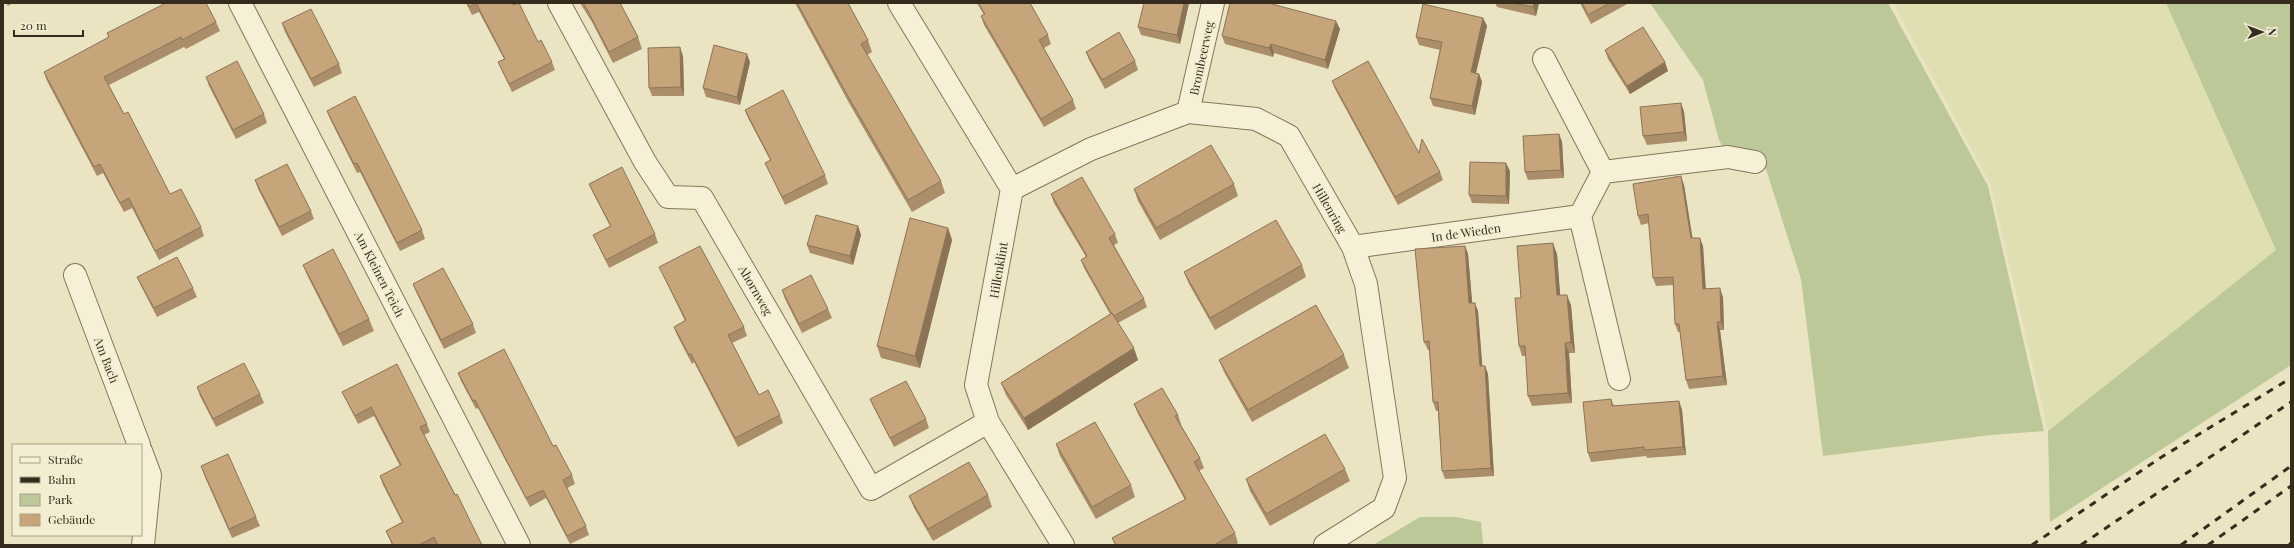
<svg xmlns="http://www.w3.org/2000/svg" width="2294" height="548" font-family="'Playfair Display',serif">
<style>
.farmland{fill:#e0dfb1}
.green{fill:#bcc898}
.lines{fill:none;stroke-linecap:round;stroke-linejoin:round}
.minor-casing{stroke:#84765b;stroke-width:24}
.minor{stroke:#f6f1d6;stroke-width:22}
.rail{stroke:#352c1e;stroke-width:3;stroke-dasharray:7 7;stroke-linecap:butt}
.wall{fill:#aa8e6a}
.shaded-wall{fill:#8b7456}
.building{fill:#c6a57b;stroke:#8b7456}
.labels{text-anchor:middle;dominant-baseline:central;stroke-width:3;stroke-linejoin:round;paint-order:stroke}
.street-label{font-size:12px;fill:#352c1e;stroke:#f3eed2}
</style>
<rect width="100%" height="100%" fill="#ebe4c3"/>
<path class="farmland" d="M1893,3H2166L2276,250L2048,431L1991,185Z"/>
<path class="green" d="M1650,3H1888L1988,186L2044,431L1990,435L1823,456L1801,279L1766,169L1728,157L1719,140L1703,80Z
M2166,3H2291V365L2050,522L2048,431L2276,250Z
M1420,517H1456L1481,522L1483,545H1373Z"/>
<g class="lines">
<g class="minor-casing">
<path id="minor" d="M240,3L519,545
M559,3L645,162L668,197L702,198L871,489L988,422
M899,3L1012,189L976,385L988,422L1063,545
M1544,59L1603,172
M1188,112L1213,3
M1012,189L1091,149L1188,112L1256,119L1289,136L1353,247L1366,284L1395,478L1384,508L1325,545
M1580,216L1619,379
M1353,247L1580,216L1603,172L1728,157L1755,162
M75,275L139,445
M141,451L150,475L143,545"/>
</g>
<use href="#minor" class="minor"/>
<path class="rail" d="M2032,545L2160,458L2291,378
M2081,545L2291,402
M2181,545L2291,466
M2208,545L2291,486
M2289,545L2291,543"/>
</g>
<path class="wall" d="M6,3H13L8,6Z
M162,3H206L216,22L220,31L186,49L184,47L109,85L124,114L170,194L201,227L204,236L159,260L132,208L124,212L103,173L97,176L47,81L44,72L109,38L107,33L163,5Z
M466,3H512L552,62L555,70L512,92L502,71L498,62L504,59L479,12L472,15Z
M580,3H620L638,37L642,49L613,63L592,22Z
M795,3H848L868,40L872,52L867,55L941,181L945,193L912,212L849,103Z
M977,3H1030L1048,35L1051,44L1044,48L1073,100L1076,109L1044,127L984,25L981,16L984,15Z
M1189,3L1180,44L1141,35L1138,27Z
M1495,3H1539L1536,16L1497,7Z
M1580,3H1629L1591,24Z
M1483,18L1487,26L1476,73L1479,74L1482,82L1475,115L1433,106L1430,98L1440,50L1419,45L1416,37Z
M282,23L339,64L342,73L314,87L285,32Z
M1340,29L1328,69L1274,53L1273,57L1225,44L1222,36Z
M1605,50L1668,71L1630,94L1608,59Z
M1086,52L1135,61L1138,70L1105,89L1089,60Z
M683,56L684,96H652L649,88Z
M750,62L740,105L706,97L703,88Z
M206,77L264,114L267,123L236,139L209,86Z
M1332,81L1419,153L1440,172L1443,180L1398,205L1335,89Z
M1681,103L1684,112L1687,141L1647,145L1643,136Z
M745,110L825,175L828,184L785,205L769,171L765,163L770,160L748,118Z
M327,111L422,230L425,239L400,251L360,172L357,173L330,119Z
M1559,134L1562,142L1564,178L1528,180L1525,172Z
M1510,171L1509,204L1472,203L1469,195Z
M255,180L311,211L314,219L282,236L258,189Z
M589,184L655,234L658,243L609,268L597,243L593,235L610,226L593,193Z
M1234,184L1238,196L1160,240L1138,201L1134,189Z
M1684,185L1692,238L1703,246L1706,289L1723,297L1724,330H1720L1727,385L1689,389L1686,380L1680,332H1678L1675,324L1673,285L1656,286L1653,278L1649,223L1641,225L1638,216Z
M1051,194L1115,234L1118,243L1114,245L1144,299L1147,307L1118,323L1138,360L1028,430L1006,395L1001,383L1110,314L1084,268L1081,260L1086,257L1054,203Z
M858,226L861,235L853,265L810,253L807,245Z
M948,228L952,240L920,368L881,358L877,346Z
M1465,246L1468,254L1472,303L1478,311L1482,366H1485L1488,374L1494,476L1445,479L1442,471L1438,411H1436L1433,402L1429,350H1428L1424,342Z
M1557,254L1560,295L1571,305L1575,353H1569L1572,403L1532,406L1528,396L1526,356H1522L1519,346L1521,298Z
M303,265L369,319L374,331L343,346L308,277Z
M1302,265L1306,277L1215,330L1189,284L1184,272Z
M659,267L744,327L747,336L732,343L759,395L780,415L783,423L738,447L694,362L692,364L677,335L674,327L685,321L663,275Z
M137,277L193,288L197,297L157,317L141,286Z
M413,284L473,324L476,333L444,349L416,292Z
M782,290L828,309L832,318L802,333L785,299Z
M1344,355L1349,368L1252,422L1224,372L1219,360Z
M458,373L553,446L572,475L575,484L567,488L586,526L589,535L570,544L546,498L530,507L478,408L476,409L461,381Z
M197,387L260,394L264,403L216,427L200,396Z
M342,392L427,424L430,432L424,435L482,545H392L386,531L402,522L383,485L380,476L400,466L374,416L358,424Z
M870,399L926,419L929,428L894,447L874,408Z
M1611,399L1614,406L1679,401L1682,410L1686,455L1647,458L1646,456L1591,462L1588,453Z
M1134,404L1178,415L1181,424V425L1200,458L1204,468L1199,471L1235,533L1238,543L1235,545H1115L1112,538L1185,500L1138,414Z
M1056,444L1131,485L1135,497L1096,519L1060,456Z
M201,466L256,517L260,526L232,538L204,475Z
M1345,469L1350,481L1270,526L1250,491L1246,479Z
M988,495L992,507L933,541L914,508L909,496Z"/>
<path class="shaded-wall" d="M1184,3H1189L1180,44L1177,35Z
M1534,3H1539L1536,16L1533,7Z
M1483,18L1487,26L1474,81L1471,72Z
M1336,21L1340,29L1328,69L1325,60Z
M1271,44L1274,53L1273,57L1269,48Z
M680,47L683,56L684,96L681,87Z
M747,54L750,62L740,105L737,97Z
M1665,62L1668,71L1630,94L1627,86Z
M1479,74L1482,82L1475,115L1472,106Z
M1681,103L1684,112L1687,141L1684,132Z
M1559,134L1562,142L1564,178L1561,170Z
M1506,163L1510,171L1509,204L1506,196Z
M1681,176L1684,185L1694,247L1691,238Z
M858,226L861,235L853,265L850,256Z
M948,228L952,240L920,368L915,356Z
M1700,238L1703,246L1706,297L1703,289Z
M1553,243L1557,254L1561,306L1557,295Z
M1465,246L1468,254L1473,312L1469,303Z
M1720,288L1723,297L1724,330L1721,322Z
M1567,295L1571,305L1575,353L1571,342Z
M1475,303L1478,311L1483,374L1480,366Z
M1717,322L1720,330L1727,385L1723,376Z
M1565,343L1569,353L1572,403L1568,393Z
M1134,348L1138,360L1028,430L1024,418Z
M1485,366L1488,374L1494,476L1491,468Z
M1679,401L1682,410L1686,455L1683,447Z"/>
<path class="building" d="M163,3H206L216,22L182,40L181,37L104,77L124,114L128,112L170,194L181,189L201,227L155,251L129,198L120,203L100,164L94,167L44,72L109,37L107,33L164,4Z
M467,3H512L513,5L519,3L538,42L541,40L552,62L509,84L498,62L505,59L476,3L469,7Z
M583,3H620L638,37L609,52L588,11Z
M797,3H848L868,40L861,44L941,181L908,200L845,91Z
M978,3H1030L1048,35L1039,40L1073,100L1041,119L981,16L985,14Z
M1144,3H1184L1177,35L1138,27Z
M1230,3H1268L1336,21L1325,60L1271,44L1269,48L1222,36Z
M1513,3H1534L1533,7Z
M1582,3H1610L1588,15Z
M1423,4L1483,18L1471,72L1479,74L1472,106L1430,98L1442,42L1416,37Z
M311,9L339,64L311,79L282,23Z
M1643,27L1665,62L1627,86L1605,50Z
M1119,32L1135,61L1102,80L1086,52Z
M714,45L747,54L737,97L703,88Z
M680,47L681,87L649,88L648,48Z
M237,61L264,114L233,130L206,77Z
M1368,61L1419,153L1422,139L1440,172L1395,197L1332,81Z
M783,90L825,175L782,197L765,163L771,160L745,110Z
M355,96L422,230L397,243L357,163L354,164L327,111Z
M1681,103L1684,132L1643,136L1640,107Z
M1559,134L1561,170L1525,172L1523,136Z
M1211,145L1234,184L1156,228L1134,189Z
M1470,162L1506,163V196L1469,195Z
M287,164L311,211L279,227L255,180Z
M622,167L655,234L606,260L593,235L611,226L589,184Z
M1681,176L1691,238H1700L1703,289L1720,288L1721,322H1717L1723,376L1686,380L1679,324H1675L1673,277L1653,278L1648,214L1638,216L1633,184Z
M1082,177L1115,234L1109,238L1144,299L1114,316L1112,313H1111L1081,260L1087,256L1051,194Z
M816,215L858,226L850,256L807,245Z
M910,218L948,228L915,356L877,346Z
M1276,220L1302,265L1210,318L1184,272Z
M1553,243L1557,295H1567L1571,342L1565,343L1568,393L1528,396L1525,346H1519L1515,298H1521L1517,246Z
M700,246L744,327L728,335L759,395L768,390L780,415L735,438L691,354L689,355L674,327L686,320L659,267Z
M1465,246L1469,303H1475L1480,366H1485L1491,468L1442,471L1438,402H1433L1429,341L1424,342L1415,249Z
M333,249L369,319L339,334L303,265Z
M177,257L193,288L154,308L137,277Z
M443,268L473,324L441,340L413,284Z
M811,275L828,309L799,324L782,290Z
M1316,305L1344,355L1248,410L1219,360Z
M1112,313L1134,348L1024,418L1001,383Z
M504,349L553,446L556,445L572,475L563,480L586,526L567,536L543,490L526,498L475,400L473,401L458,373Z
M244,363L260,394L213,419L197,387Z
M397,364L427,424L420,427L455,495L457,494L482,545H438L434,537L419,545H393L386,531L403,522L380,476L401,465L371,407L355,416L342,392Z
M906,381L926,419L890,438L870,399Z
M1162,388L1178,415L1175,416L1200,458L1194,462L1235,533L1214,545H1116L1112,538L1186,499L1134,404Z
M1611,399L1612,406L1679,401L1683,447L1644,450V447L1588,453L1583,402Z
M1095,422L1131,485L1092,507L1056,444Z
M1325,434L1345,469L1266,514L1246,479Z
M228,454L256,517L229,529L201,466Z
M969,462L988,495L928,529L909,496Z"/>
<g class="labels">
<g class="street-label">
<text transform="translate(1201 58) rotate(-78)">Brombeerweg</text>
<text transform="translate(1330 208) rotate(60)">Hillenring</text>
<text transform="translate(1466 232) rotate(-8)">In de Wieden</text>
<text transform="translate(998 270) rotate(-80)">Hillenklint</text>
<text transform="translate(380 274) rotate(63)">Am Kleinen Teich</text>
<text transform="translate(756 290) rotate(60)">Ahornweg</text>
<text transform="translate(107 360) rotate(69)">Am Bach</text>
</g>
</g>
<rect width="2294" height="548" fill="none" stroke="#352c1e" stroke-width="8"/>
<rect x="12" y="444" width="130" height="92" fill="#f3eed2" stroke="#a7a08a"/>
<rect x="20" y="457" width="20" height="6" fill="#f6f1d6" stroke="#a7a08a"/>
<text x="48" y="464" font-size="12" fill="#352c1e">Straße</text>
<rect x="20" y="477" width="20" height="6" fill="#352c1e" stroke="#a7a08a"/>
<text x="48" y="484" font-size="12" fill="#352c1e">Bahn</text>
<rect x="20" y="494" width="20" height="12" fill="#bcc898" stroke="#a7a08a"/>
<text x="48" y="504" font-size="12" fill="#352c1e">Park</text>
<rect x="20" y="514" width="20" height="12" fill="#c6a57b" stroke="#a7a08a"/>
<text x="48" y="524" font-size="12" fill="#352c1e">Gebäude</text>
<g transform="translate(2262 32) rotate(89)" stroke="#f3eed2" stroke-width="3" paint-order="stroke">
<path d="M0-3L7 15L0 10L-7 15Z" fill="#352c1e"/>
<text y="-6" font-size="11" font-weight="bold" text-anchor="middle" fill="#352c1e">N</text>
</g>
<path d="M14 30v6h69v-6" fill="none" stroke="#352c1e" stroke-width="2"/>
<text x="20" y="30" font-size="12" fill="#352c1e" stroke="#f3eed2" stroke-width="3" paint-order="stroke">20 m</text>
</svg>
